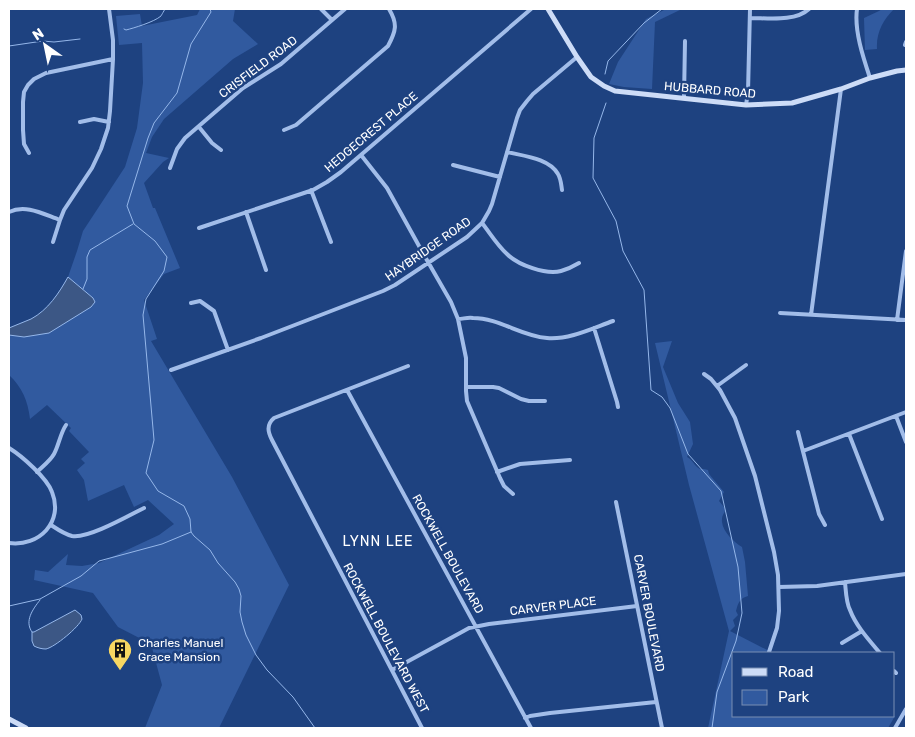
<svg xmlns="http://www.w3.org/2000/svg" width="915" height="737" font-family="Rubik,sans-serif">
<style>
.green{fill:#315a9f}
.water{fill:#3c5785;stroke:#95b7ea}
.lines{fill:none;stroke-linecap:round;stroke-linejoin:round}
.stream{stroke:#95b7ea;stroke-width:1}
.minor{stroke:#a2bde9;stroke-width:4}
.secondary{stroke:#cddcf7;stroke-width:5}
.labels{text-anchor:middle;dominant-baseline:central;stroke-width:5;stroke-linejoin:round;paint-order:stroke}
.street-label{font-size:12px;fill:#fff;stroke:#1e4280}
.poi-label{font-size:12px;fill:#fff;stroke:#1e4280;text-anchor:start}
.neighbourhood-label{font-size:14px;letter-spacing:1px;fill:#fff;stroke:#1e4280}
</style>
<rect width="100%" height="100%" fill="#1e4280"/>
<path class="green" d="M200,9H235L233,21L258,44L233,59L164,119L152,137L146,153L169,158L163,162L144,183L153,208H155L180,268L164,274L144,300L157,339L151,341L232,477L289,585L219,728H145L162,685L151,644L118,627L93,593L34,580L35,570L48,572L68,554L66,565L82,566L99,563L159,535L174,524L148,500L134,507L124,485L88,501L84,480L77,470L85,463L81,459L89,452L69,431L71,428L47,405L30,419C28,401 22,387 9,375V335L24,337L95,302L93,298L68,277L77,251L83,231L125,167L137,128L143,83L142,43L119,45L116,16L140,14L142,26L197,15Z
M666,9H682L655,22L652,89L624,87L609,84L618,62L646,19Z
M882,9H894C883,20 876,33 877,49L865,50L864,18L879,11Z
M672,341L663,367L678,403L690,422L693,444L687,457C693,460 694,466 700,469H704L708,470L709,474L724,492L719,501C731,514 721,510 722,522C723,532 734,542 742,547L745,562L748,596C740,598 738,603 736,611L738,615L733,620L735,626L730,631L773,653H734V716H895L888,728H708L729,631L689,485L655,343Z"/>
<path class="water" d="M68,277L93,298L95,302L91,307L49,333L24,337L9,335V328C16,325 24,322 31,319C48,310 59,293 68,277Z
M75,610L81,615L82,619C79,627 55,647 46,649C42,649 38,648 34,646L32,641V632H34Z"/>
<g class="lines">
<path class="stream" d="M210,9L211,12L191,44L177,93L154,123L148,138L127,206L134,224L155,241L167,257L164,271L146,299L143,315L154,440L146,473L158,491L184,506L190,519L191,532L194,536L210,550L218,563L235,582L239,589L241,596L240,612L242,622L246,635L256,655L267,670L293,697L315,728
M124,29L126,30C134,28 154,22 161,16C161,16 165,9 165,9
M9,46L43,41L54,42L80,39
M605,74L608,61L644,23L662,9
M606,103L594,138L593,178L616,221L623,251L644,290L651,390L662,397L670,408L688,454L721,491L738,567L742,613L736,641L717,692L712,728
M83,289L87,279V257L90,250L133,224
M9,606L40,599L81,576L99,561L162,544L191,532
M32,632C24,621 33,609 40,600"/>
<path class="minor" d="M321,9L332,20
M857,9C854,30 863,57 870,78
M750,18C768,18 795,22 809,9
M905,45L906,42
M684,98L685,41
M746,105L748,92L750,9
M80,122L94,119L109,122
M199,127L212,143L221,150
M284,130L296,125L388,46C396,31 398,24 389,9
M507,152C523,156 549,158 558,174C561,179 561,184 562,190
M29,153L24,144L23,130V102L24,92L28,85L34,79L46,73L113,59
M361,155L387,188L424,255L451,302L458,319L466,358V391L467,401L500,478L504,486L513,494
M453,165L500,177
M170,168L177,149L185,138L243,88L281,64L345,9
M311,190L331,242
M9,212C26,204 43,214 60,220
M246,212L266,270
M482,223C490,233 497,245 507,254C518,265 546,275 561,271C568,269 574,266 579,263
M199,228L313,190L327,182L341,172L531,9
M53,242L60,220L64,210L92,168L101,149L108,128L110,111L113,59V40L109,9
M191,303L200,301L214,311L228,350
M780,313L906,320
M811,315L841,89
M458,319C463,319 468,317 473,318C499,318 521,336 547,338C569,340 593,328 613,321
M897,320L906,251
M594,328L617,402L618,407
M408,366L274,418C266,425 268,432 272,440L422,728
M171,370L261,338L383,291L395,285L467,237L482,223L489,211L492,204L517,118L520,110L527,101L533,94L577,57
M704,374L711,379L720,390L735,418L755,476L774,552L778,575L779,611L777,628L769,652
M717,386L746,365
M466,387H493L499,388L521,399L529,401H545
M347,390L531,728
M896,416L906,442
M798,432L819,514L825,525
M849,434L882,519
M9,448C22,456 47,478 52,492C64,522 39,547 9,543
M803,451L906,412
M37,472C43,466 50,461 54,454C59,445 60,434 66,425
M497,472L520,464L570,460
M616,502L662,728
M51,525C57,529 64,534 72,536C88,539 128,516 144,508
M845,582C846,592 846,602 850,610C856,626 869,640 880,653
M779,587L817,586L906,574
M842,643L862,631
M392,670L460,633L469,628L489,624L637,606
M894,671L896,673
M525,718L530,716L550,713L656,702
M895,728L906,709"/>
<path class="secondary" d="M548,9L577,57L591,77L604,86L615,91L746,105L792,103L841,89L870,78L897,71L906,70
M9,719L26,728"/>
</g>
<defs>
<g id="building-pin" transform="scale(1.25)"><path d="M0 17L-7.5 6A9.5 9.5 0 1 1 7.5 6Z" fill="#f8d761" stroke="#1e4280"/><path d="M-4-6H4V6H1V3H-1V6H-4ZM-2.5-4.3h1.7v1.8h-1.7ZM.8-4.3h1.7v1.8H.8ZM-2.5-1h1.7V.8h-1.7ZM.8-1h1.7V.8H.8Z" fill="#111"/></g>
</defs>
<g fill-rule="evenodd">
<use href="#building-pin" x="120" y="650"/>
</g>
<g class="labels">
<g class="street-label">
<text transform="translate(258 67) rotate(-37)">CRISFIELD ROAD</text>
<text transform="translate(710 90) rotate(5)">HUBBARD ROAD</text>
<text transform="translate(371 132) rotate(-40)">HEDGECREST PLACE</text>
<text transform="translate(428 249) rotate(-35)">HAYBRIDGE ROAD</text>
<text transform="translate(448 554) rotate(61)">ROCKWELL BOULEVARD</text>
<text transform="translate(553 606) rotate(-7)">CARVER PLACE</text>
<text transform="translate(649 613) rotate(79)">CARVER BOULEVARD</text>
<text transform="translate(386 638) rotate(62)">ROCKWELL BOULEVARD WEST</text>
</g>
<g class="poi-label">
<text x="138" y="643">Charles Manuel<tspan x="138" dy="14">Grace Mansion</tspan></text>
</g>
<g class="neighbourhood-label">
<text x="378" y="541">LYNN LEE</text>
</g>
</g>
<rect width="915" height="737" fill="none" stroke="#ffffff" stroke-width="20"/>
<rect x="732" y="652" width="162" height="65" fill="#1e4280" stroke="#788eb3"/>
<rect x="742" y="668" width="25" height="8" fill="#cddcf7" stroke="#788eb3"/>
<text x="778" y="677" font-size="15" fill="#ffffff">Road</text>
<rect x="742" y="690" width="25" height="15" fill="#315a9f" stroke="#788eb3"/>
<text x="778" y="702" font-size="15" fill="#ffffff">Park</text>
<g transform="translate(45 45) rotate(327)" stroke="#1e4280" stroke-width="4" paint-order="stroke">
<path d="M0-4L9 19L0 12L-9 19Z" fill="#ffffff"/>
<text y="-8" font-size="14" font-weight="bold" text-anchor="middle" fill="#ffffff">N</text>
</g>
</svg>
